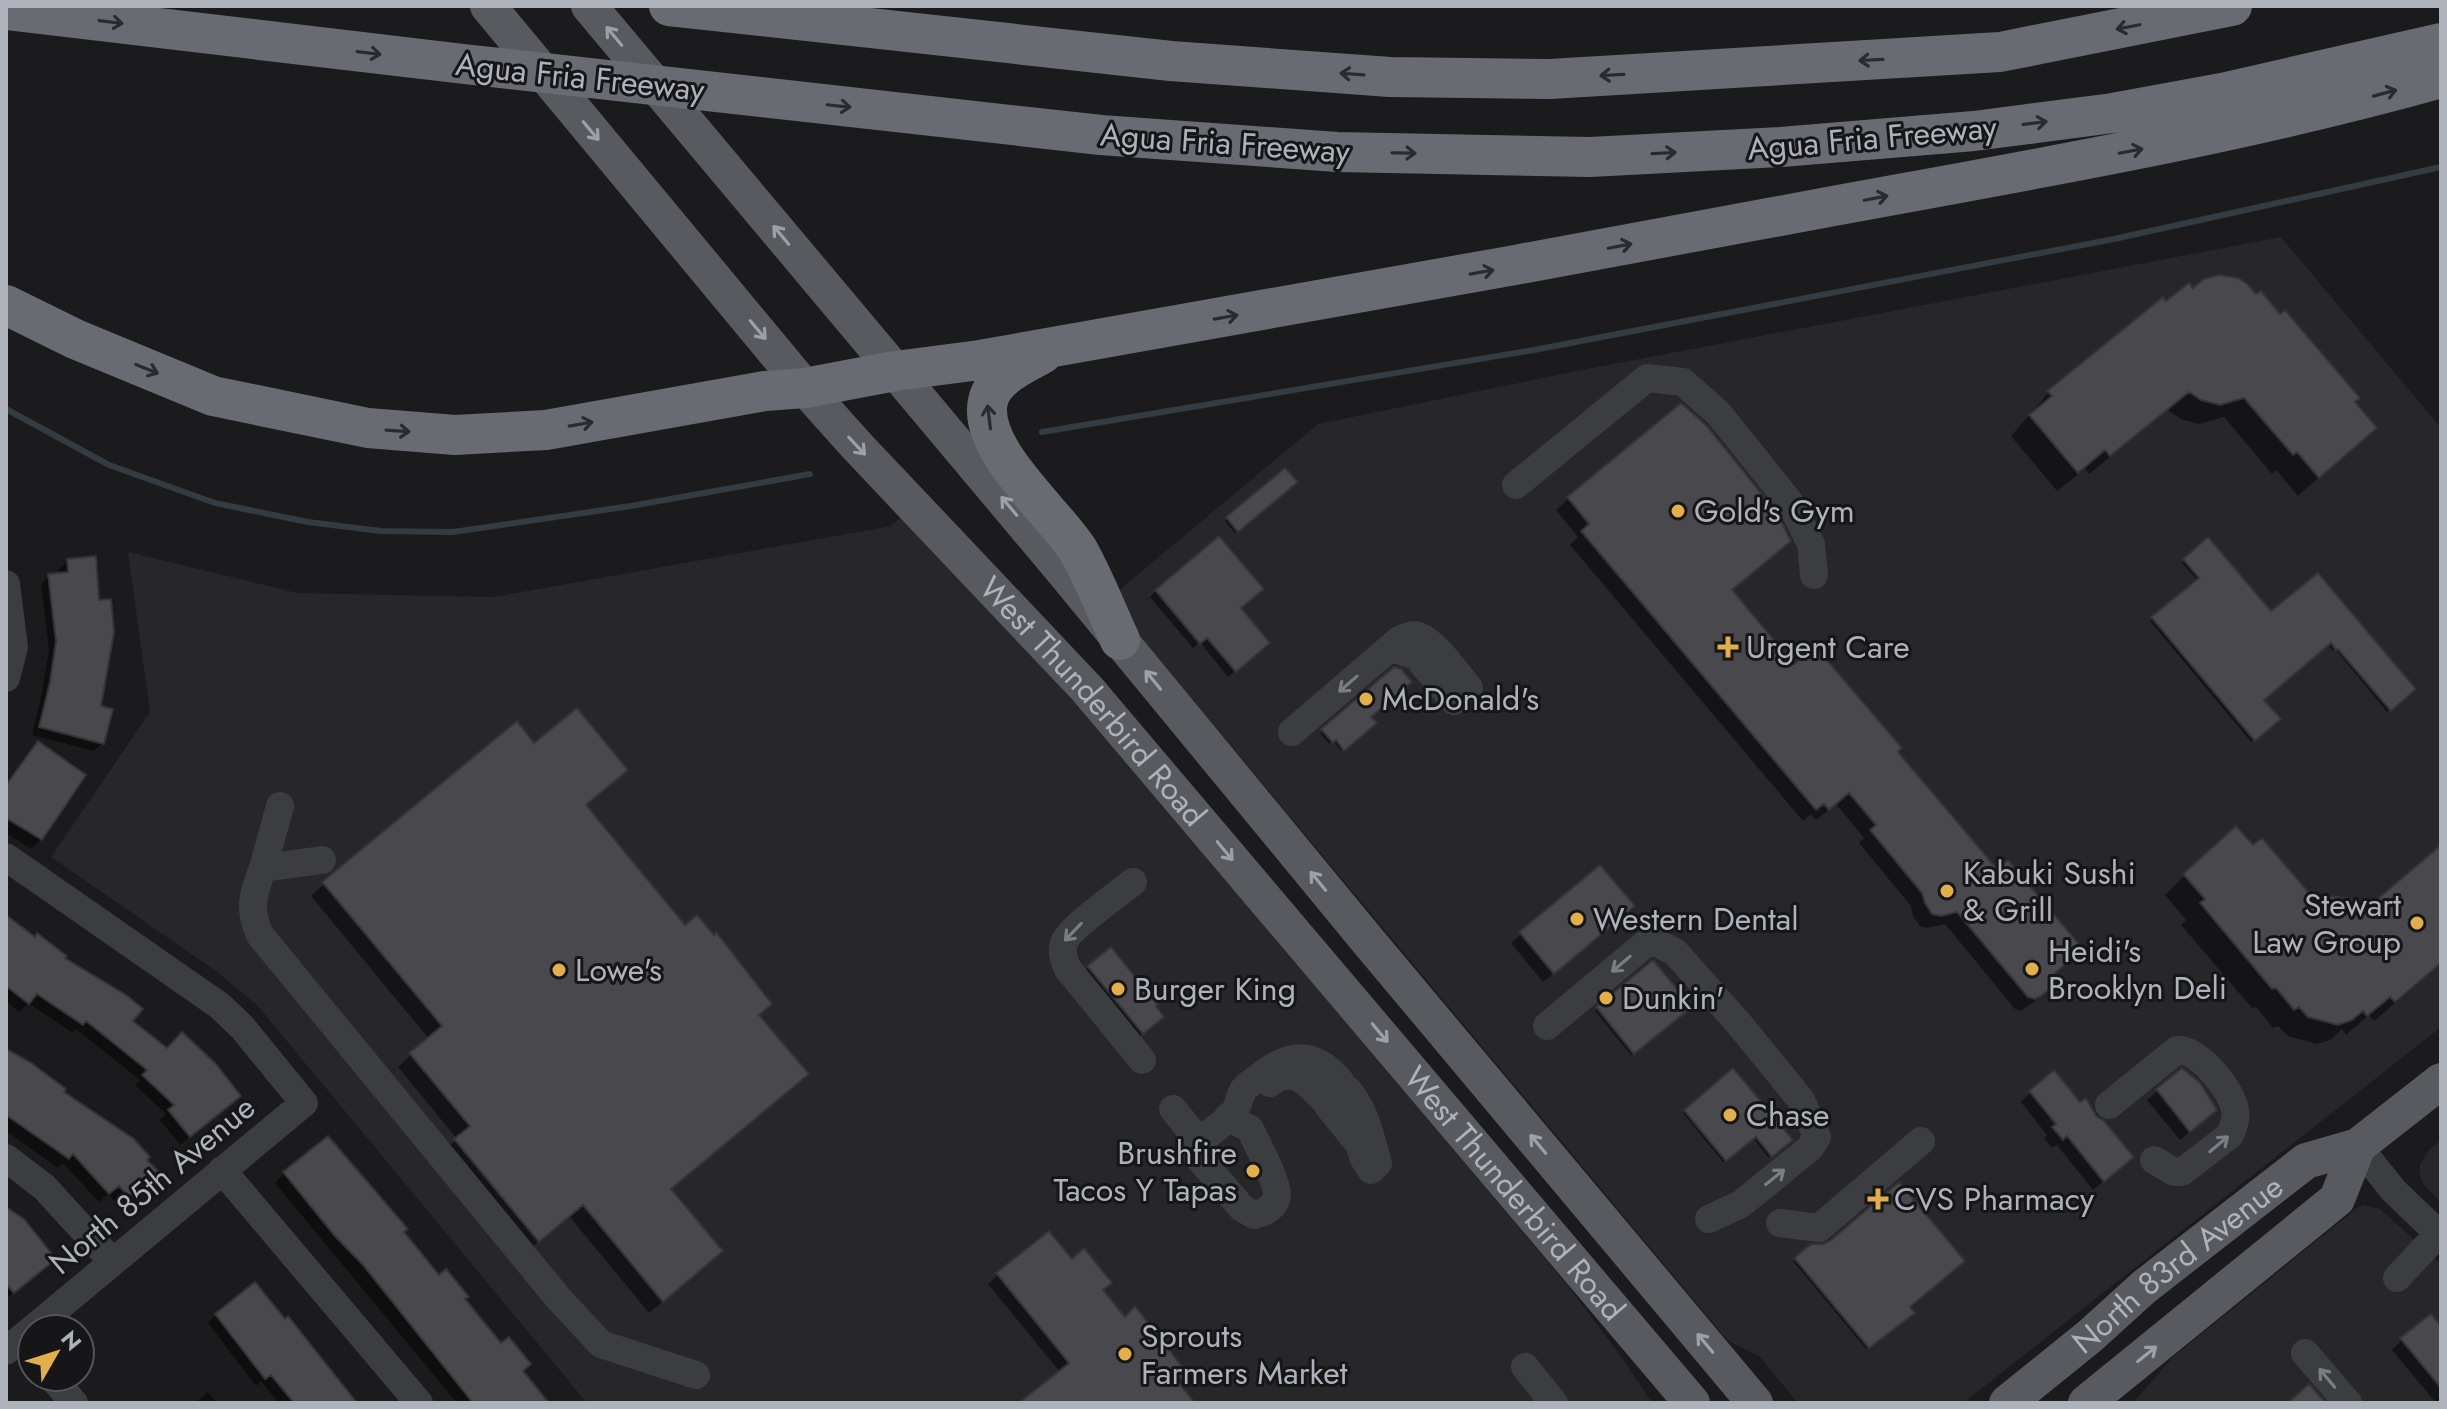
<svg xmlns="http://www.w3.org/2000/svg" width="2447" height="1409" font-family="Jost,sans-serif">
<style>
.built{fill:#27272a}
.shadow{fill:#0007}
.lines{fill:none;stroke-linecap:round;stroke-linejoin:round}
.stream{stroke:#333c42;stroke-width:6}
.building{fill:#48484d;stroke:#353538;stroke-width:2}
.minor{stroke:#3c3d41;stroke-width:28}
.major{stroke:#585a60;stroke-width:36}
.highway{stroke:#686b72;stroke-width:40}
.oneway{stroke:#2a2b2e}
.oneway2{stroke:#9da0a9}
.oneway3{stroke:#7b7d84}
.poi-dot{fill:#e3ae4c;stroke:#161618;stroke-width:3}
.labels{text-anchor:middle;dominant-baseline:central;stroke-width:6;stroke-linejoin:round;paint-order:stroke}
.street-label{font-size:32px;fill:#aeb2bb;stroke:#161618}
.poi-label{font-size:32px;fill:#aeb2bb;stroke:#161618;text-anchor:start}
</style>
<rect width="100%" height="100%" fill="#1b1b1d"/>
<path class="built" d="M2281,237L2441,428V1027L1963,1403H1798L1759,1356L1728,1341L1130,625L1118,591L1318,424L1582,370Z
M901,517L1097,726L1569,1287L1620,1355L1652,1403H587L257,1005L216,971L51,857L150,712L128,552L297,593L494,597L891,526Z
M2441,1140V1202L2424,1185L2420,1176V1164L2430,1149Z
M2364,1205L2380,1209L2441,1264V1403H2133L2173,1357L2357,1208Z"/>
<path class="shadow" d="M2163,300L2353,402L2374,428L2298,496L2276,470L2272,474L2224,417L2199,424L2181,419L2168,410L2089,474L2085,469L2057,491L2011,436L2049,392Z
M1285,471L1295,482L1235,533L1225,521Z
M1569,498L1776,554L1730,591L1794,667L1895,752L2058,980L2046,993L2021,1011L2015,1009L1945,924L1927,928L1920,926L1913,916L1911,906L1859,843L1864,838L1836,804L1816,820L1811,814L1803,821L1570,545L1578,537L1556,510Z
M2208,540L2271,614L2318,576L2414,689L2387,712L2335,649L2333,651L2327,644L2261,700L2278,719L2251,742L2150,621L2198,581L2182,563Z
M68,561L98,708L102,743L94,751L32,735L42,692L49,650L41,584L49,576L60,575L59,569Z
M1156,591L1239,609L1261,649L1228,677L1200,642L1193,648L1150,597Z
M1394,669L1368,717L1374,723L1341,751L1333,741L1329,744L1320,733Z
M38,743L41,839L31,849L6,833V782Z
M584,806L806,1074L670,1190L708,1264L649,1313L569,1216L525,1253L442,1153L457,1139L398,1067L429,1039L311,896L324,884Z
M2441,847V964L2374,1021L2369,1015L2346,1035L2342,1029L2330,1040L2317,1044L2288,1036L2278,1026L2273,1028L2256,1007L2252,1008L2181,925L2186,920L2165,895L2185,875L2252,848L2315,904L2367,910Z
M1622,916L1543,982L1511,943L1521,934Z
M6,917L62,959L131,1021L230,1104L180,1145L160,1120L166,1114L135,1085L140,1080L76,1029L73,1033L28,1003L19,1012L6,1001Z
M1653,963L1689,1007L1631,1055L1595,1011Z
M1089,967L1152,1026L1132,1042L1079,977Z
M6,1050L145,1160V1181L118,1205L108,1194L99,1202L63,1163L58,1168L6,1131Z
M1733,1071L1790,1140L1769,1158L1753,1138L1723,1162L1683,1113Z
M2182,1071L2205,1119L2180,1140L2147,1100Z
M2031,1092L2121,1167L2093,1190L2057,1145L2052,1148L2044,1138L2047,1135L2021,1102Z
M284,1173L402,1232L438,1277L463,1299L547,1403H457L275,1183Z
M6,1210L43,1269L6,1299Z
M1811,1246L1908,1307L1910,1315L1866,1349L1793,1261Z
M998,1275L1101,1291L1192,1403H1022L1060,1372L988,1284Z
M216,1315L355,1403H279L261,1381L256,1386L208,1323Z
M2441,1329V1403H2436L2392,1350L2402,1340Z
M208,1392L217,1403H195Z"/>
<g class="lines">
<path class="stream" d="M6,409L109,465L215,503L308,522L381,531L453,532L631,506L810,474
M1042,432L1534,350L2114,239L2441,167"/>
</g>
<path class="building" d="M2219,275L2238,278L2247,284L2256,294L2261,291L2280,314L2285,310L2360,398L2355,402L2377,428L2319,478L2297,452L2293,455L2244,398L2220,405L2201,400L2189,392L2110,456L2105,450L2078,473L2029,415L2052,396L2047,391L2163,297L2166,301L2189,283L2193,288L2204,279Z
M1681,403L1707,426L1777,513L1791,541L1732,590L1794,664L1815,646L1902,748L1898,752L1997,869L2008,860L2083,949L2055,973L2061,980L2041,996L2035,999L2028,997L1957,912L1941,916L1932,914L1925,903L1922,893L1870,830L1876,825L1849,793L1829,810L1824,804L1816,810L1581,531L1589,524L1567,497Z
M1285,468L1298,482L1238,532L1226,517Z
M1219,536L1264,589L1241,608L1270,643L1236,672L1207,638L1200,644L1155,590Z
M2208,537L2271,611L2318,573L2416,689L2391,711L2338,649L2336,650L2331,643L2264,700L2281,719L2255,741L2151,617L2199,578L2183,559Z
M96,556L99,600L111,599L114,632L101,706L113,709L104,744L39,727L50,682L56,641L48,574L68,572L67,559Z
M1394,667L1401,669L1412,682L1371,717L1377,723L1344,751L1336,740L1333,743L1321,729Z
M577,708L628,770L586,805L685,925L697,915L714,935L716,932L772,1004L759,1015L809,1074L671,1189L723,1251L663,1302L583,1205L539,1242L454,1139L470,1126L409,1053L442,1026L322,882L517,721L534,743Z
M38,741L86,775L42,840L6,818V785Z
M2236,826L2253,845L2262,838L2316,901L2332,896L2349,899L2367,908L2441,845V963L2395,1002L2390,997L2367,1016L2363,1011L2352,1020L2338,1025L2308,1017L2299,1007L2294,1010L2276,988L2272,989L2200,903L2205,899L2183,874Z
M1600,865L1635,906L1554,974L1519,932Z
M6,915L35,937L37,933L67,956L65,958L126,995L143,1009L133,1021L167,1048L182,1032L215,1063L241,1096L190,1137L168,1110L174,1105L142,1075L147,1070L86,1021L83,1025L37,994L29,1004L6,986Z
M1111,947L1158,1005L1156,1006L1164,1017L1143,1034L1087,966Z
M1653,960L1692,1007L1634,1054L1596,1007Z
M6,1049L30,1062L66,1089L64,1092L134,1139L150,1157L147,1160L158,1171L129,1197L119,1186L109,1194L73,1154L69,1159L6,1115Z
M1733,1068L1793,1140L1772,1157L1756,1137L1726,1161L1684,1110Z
M2182,1068L2200,1083L2217,1110L2190,1132L2156,1089Z
M2054,1070L2080,1102L2086,1098L2096,1116L2104,1121L2134,1157L2104,1182L2067,1136L2063,1140L2052,1127L2056,1124L2029,1091Z
M328,1136L408,1229L404,1232L439,1275L446,1269L469,1297L465,1299L501,1343L509,1337L531,1364L523,1371L549,1403H473L363,1265L334,1235L283,1172Z
M1899,1182L1965,1261L1910,1307L1915,1313L1869,1348L1794,1258L1811,1244H1823L1830,1241Z
M6,1207L24,1219L56,1259L14,1293L6,1284Z
M1049,1231L1072,1259L1084,1248L1112,1283L1103,1290L1125,1317L1135,1306L1187,1373L1177,1381L1195,1403H1019L1069,1363L996,1273Z
M255,1282L285,1319L288,1316L357,1403H294L271,1375L265,1379L215,1314Z
M2431,1314L2441,1326V1388L2400,1338Z
M2309,1384L2326,1403H2288Z"/>
<g class="lines">
<path class="minor" d="M1516,485L1647,378L1683,382L1719,414L1791,504L1811,544L1814,575
M6,584L14,647L6,678
M1397,650L1416,656L1454,701
M1292,732L1399,640C1406,637 1411,634 1418,636C1434,640 1458,675 1469,688
M280,806L263,868L322,860
M6,857L220,1006L242,1027L304,1103L6,1351
M263,868C253,893 248,909 260,935L559,1299L601,1344L696,1375
M1133,882C1118,894 1068,929 1064,943C1061,953 1064,960 1068,969L1142,1060
M1547,1026L1644,945L1655,942L1675,952L1740,1025L1801,1100L1817,1137L1810,1148L1741,1204L1709,1219
M1270,1083C1290,1066 1307,1081 1321,1097
M2109,1105L2177,1050C2198,1048 2232,1090 2235,1110C2237,1118 2233,1127 2230,1135L2182,1172H2174L2154,1160
M1328,1106L1359,1144L1364,1159L1371,1170L1378,1163C1370,1137 1366,1111 1348,1090
M1173,1109L1199,1141
M1228,1117L1250,1129C1257,1144 1277,1180 1277,1195C1276,1207 1264,1213 1254,1215L1242,1208L1193,1151C1203,1134 1222,1127 1234,1112C1239,1106 1239,1096 1244,1089C1247,1085 1254,1081 1259,1077C1288,1053 1314,1050 1340,1081
M2358,1146L2394,1191L2441,1236
M6,1158L44,1187L112,1261
M222,1170L419,1403
M1780,1223L1819,1228L1921,1141
M2397,1278L2438,1234
M2305,1353L2348,1403
M1525,1367L1554,1403
M52,1377L74,1403"/>
<g class="major">
<path id="s1" d="M488,6L805,388L857,446L1087,689L1692,1403"/>
<path d="M589,6L1059,566L1368,941L1755,1403"/>
<path id="s2" d="M2007,1403L2090,1336L2144,1287L2306,1161L2358,1146L2441,1081"/>
<path d="M2086,1403L2337,1199L2358,1146"/>
</g>
<path class="highway" d="M669,6L1171,61L1390,77L1550,79L2000,52L2232,6
M6,10L464,64L1101,135L1337,152L1590,157L1781,147L1974,131L2113,113L2222,93L2441,43
M6,305L75,339L213,396L368,428L455,435L546,430L765,391L805,388L895,371L980,360C1258,312 1535,262 1812,210C2023,171 2234,136 2441,78
M1042,354C1023,365 993,377 988,401C977,449 1054,512 1078,550C1094,578 1106,610 1120,640"/>
</g>
<defs><path id="oneway-shaft" d="M-6 0H5M1.5-3L5.5 0L1.5 3" fill="none" stroke-width="1.6" stroke-linecap="round" stroke-linejoin="round" transform="scale(2)"/></defs>
<g class="oneway">
<use href="#oneway-shaft" transform="translate(111 22) rotate(7)"/>
<use href="#oneway-shaft" transform="translate(2128 27) rotate(169)"/>
<use href="#oneway-shaft" transform="translate(369 53) rotate(7)"/>
<use href="#oneway-shaft" transform="translate(1871 60) rotate(177)"/>
<use href="#oneway-shaft" transform="translate(1352 74) rotate(-176)"/>
<use href="#oneway-shaft" transform="translate(1612 75) rotate(177)"/>
<use href="#oneway-shaft" transform="translate(2385 93) rotate(-15)"/>
<use href="#oneway-shaft" transform="translate(839 106) rotate(6)"/>
<use href="#oneway-shaft" transform="translate(2035 123) rotate(-7)"/>
<use href="#oneway-shaft" transform="translate(2131 151) rotate(-11)"/>
<use href="#oneway-shaft" transform="translate(1404 153) rotate(1)"/>
<use href="#oneway-shaft" transform="translate(1664 153) rotate(-3)"/>
<use href="#oneway-shaft" transform="translate(1876 198) rotate(-11)"/>
<use href="#oneway-shaft" transform="translate(1620 246) rotate(-11)"/>
<use href="#oneway-shaft" transform="translate(1482 272) rotate(-10)"/>
<use href="#oneway-shaft" transform="translate(1226 317) rotate(-10)"/>
<use href="#oneway-shaft" transform="translate(147 369) rotate(22)"/>
<use href="#oneway-shaft" transform="translate(989 417) rotate(-97)"/>
<use href="#oneway-shaft" transform="translate(581 424) rotate(-10)"/>
<use href="#oneway-shaft" transform="translate(398 431) rotate(4)"/>
</g>
<g class="oneway2">
<use href="#oneway-shaft" transform="translate(614 36) rotate(-130)"/>
<use href="#oneway-shaft" transform="translate(591 131) rotate(50)"/>
<use href="#oneway-shaft" transform="translate(781 235) rotate(-130)"/>
<use href="#oneway-shaft" transform="translate(758 330) rotate(50)"/>
<use href="#oneway-shaft" transform="translate(857 446) rotate(47)"/>
<use href="#oneway-shaft" transform="translate(1009 506) rotate(-130)"/>
<use href="#oneway-shaft" transform="translate(1153 680) rotate(-129)"/>
<use href="#oneway-shaft" transform="translate(1225 851) rotate(50)"/>
<use href="#oneway-shaft" transform="translate(1318 881) rotate(-129)"/>
<use href="#oneway-shaft" transform="translate(1380 1033) rotate(50)"/>
<use href="#oneway-shaft" transform="translate(1538 1144) rotate(-130)"/>
<use href="#oneway-shaft" transform="translate(1705 1343) rotate(-130)"/>
<use href="#oneway-shaft" transform="translate(2147 1354) rotate(-39)"/>
</g>
<g class="oneway3">
<use href="#oneway-shaft" transform="translate(1348 684) rotate(139)"/>
<use href="#oneway-shaft" transform="translate(1073 932) rotate(134)"/>
<use href="#oneway-shaft" transform="translate(1621 964) rotate(140)"/>
<use href="#oneway-shaft" transform="translate(2219 1144) rotate(-40)"/>
<use href="#oneway-shaft" transform="translate(1775 1177) rotate(-39)"/>
<use href="#oneway-shaft" transform="translate(2327 1378) rotate(-130)"/>
</g>
<g class="poi-dot">
<circle cx="1678" cy="511" r="8"/>
<path d="M1724 635h8v8h8v8h-8v8h-8v-8h-8v-8h8z"/>
<circle cx="1366" cy="699" r="8"/>
<circle cx="1947" cy="891" r="8"/>
<circle cx="1577" cy="919" r="8"/>
<circle cx="2417" cy="923" r="8"/>
<circle cx="2032" cy="969" r="8"/>
<circle cx="559" cy="970" r="8"/>
<circle cx="1118" cy="989" r="8"/>
<circle cx="1606" cy="998" r="8"/>
<circle cx="1730" cy="1115" r="8"/>
<circle cx="1253" cy="1171" r="8"/>
<path d="M1874 1187h8v8h8v8h-8v8h-8v-8h-8v-8h8z"/>
<circle cx="1125" cy="1354" r="8"/>
</g>
<g class="labels">
<g class="street-label">
<text transform="translate(580 77) rotate(6)">Agua Fria Freeway</text>
<text transform="translate(1872 138) rotate(-5)">Agua Fria Freeway</text>
<text transform="translate(1225 143) rotate(4)">Agua Fria Freeway</text>
<text stroke="none"><textPath href="#s1" startOffset="922">West Thunderbird Road</textPath></text>
<text transform="translate(152 1185) rotate(-40)">North 85th Avenue</text>
<text stroke="none"><textPath href="#s1" startOffset="1570">West Thunderbird Road</textPath></text>
<text stroke="none"><textPath href="#s2" startOffset="220">North 83rd Avenue</textPath></text>
</g>
<g class="poi-label">
<text x="1694" y="511">Gold's Gym</text>
<text x="1746" y="647">Urgent Care</text>
<text x="1382" y="699">McDonald's</text>
<text x="1963" y="873">Kabuki Sushi<tspan x="1963" dy="37">&amp; Grill</tspan></text>
<text x="2401" y="905" text-anchor="end">Stewart<tspan x="2401" dy="37">Law Group</tspan></text>
<text x="1593" y="919">Western Dental</text>
<text x="2048" y="951">Heidi's<tspan x="2048" dy="37">Brooklyn Deli</tspan></text>
<text x="575" y="970">Lowe's</text>
<text x="1134" y="989">Burger King</text>
<text x="1622" y="998">Dunkin'</text>
<text x="1746" y="1115">Chase</text>
<text x="1237" y="1153" text-anchor="end">Brushfire<tspan x="1237" dy="37">Tacos Y Tapas</tspan></text>
<text x="1894" y="1199">CVS Pharmacy</text>
<text x="1141" y="1336">Sprouts<tspan x="1141" dy="37">Farmers Market</tspan></text>
</g>
</g>
<rect width="2447" height="1409" fill="none" stroke="#aeb2bb" stroke-width="16"/>
<g transform="translate(56 1353) rotate(51)"><circle r="38" fill="#161618" stroke="#535459" stroke-width="2"/>
<path d="M0-6L14 30L0 20L-14 30Z" fill="#e3ae4c"/>
<text y="-12" font-size="22" font-weight="bold" text-anchor="middle" fill="#aeb2bb">N</text>
</g>
</svg>
